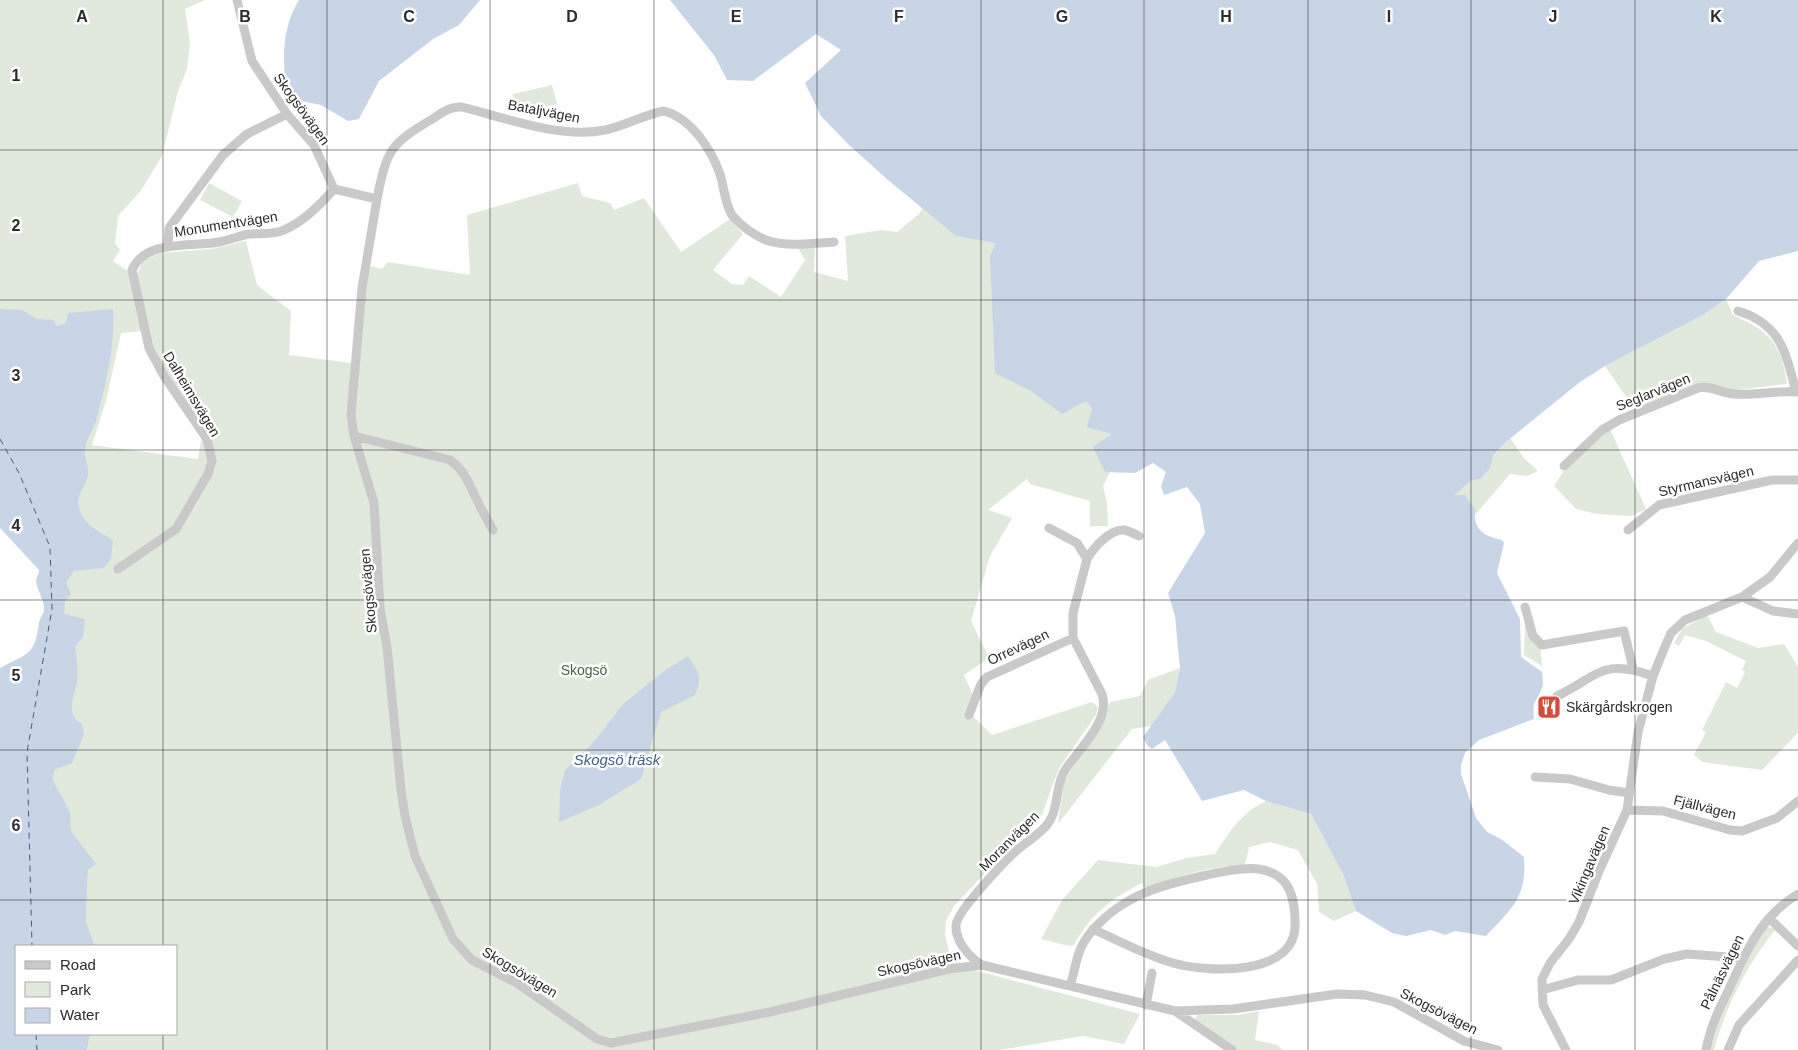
<svg xmlns="http://www.w3.org/2000/svg" width="1798" height="1050" font-family="Helvetica,sans-serif">
<style>
.green{fill:#e0e9db}
.water{fill:#c8d5e7}
.lines{fill:none;stroke-linecap:round;stroke-linejoin:round}
.ferry{stroke:#425f86;stroke-width:1;stroke-dasharray:6 5;stroke-linecap:butt}
.street{stroke:#c9c9c9;stroke-width:9}
.grid{fill:none;stroke:#2c2c2c;stroke-width:1;stroke-opacity:0.55}
.labels{text-anchor:middle;dominant-baseline:central;stroke-width:5;stroke-linejoin:round;paint-order:stroke}
.street-label{font-size:14px;fill:#2c2c2c;stroke:#fff}
.park-label{font-size:14px;fill:#49633e;stroke:#fff}
.poi-label{font-size:14px;fill:#2c2c2c;stroke:#fff;text-anchor:start}
.water-label{font-size:15px;font-style:italic;fill:#425f86;stroke:#fff}
.grid-label{font-size:16px;text-anchor:middle;font-weight:bold;fill:#2c2c2c;stroke:#fff;stroke-width:5;stroke-linejoin:round;paint-order:stroke}
</style>
<rect width="100%" height="100%" fill="#fff"/>
<path class="green" d="M0,0H205L185,9L190,43L187,69L178,91L162,156L140,192L118,216L115,243L120,250L113,261L129,272L142,331L121,333L106,401L92,445L198,459L202,436L199,431L204,426L170,378L150,344L137,282L138,272L143,261L160,253L212,249L246,241L257,285L291,311L289,355L359,364L367,276L371,266L382,269L388,262L470,275L467,215L578,183L582,196L610,203L614,210L644,198L681,252L730,219L743,234L713,270L732,284L743,285L749,276L781,297L805,260L798,248H815L814,272L848,281L845,236L881,230L897,232L919,214L1002,64L1249,201L1103,486L1107,503L1108,526H1090V501L1030,484L1027,479L988,510L1012,518L990,556L971,621L989,658L964,675L976,702L971,714L992,735L1092,702L1098,707L1096,715L1059,768L1040,820L1004,853L954,906L946,921L945,935L950,954L966,968L1140,1014L1124,1044L1083,1036L1000,1050H87L90,1034H176V946H95L86,921L88,870L92,866L29,873L57,638L0,409Z
M552,85L557,104L517,113L513,94Z
M209,183L242,201L233,217L200,200Z
M1726,299L1733,315C1770,332 1781,342 1787,384L1730,391L1715,385L1635,410L1605,366L1703,315Z
M1610,429L1646,509L1631,516L1597,514L1576,509L1554,486L1565,469Z
M1510,438L1524,458L1538,471L1527,476L1510,474L1474,516L1455,495L1472,480Z
M1707,615L1716,632L1758,648L1784,644L1798,667V733L1762,770L1702,762L1694,755L1706,732L1702,730L1726,682L1737,688L1745,672L1742,670L1746,661L1706,641L1685,635L1679,646L1674,643L1682,629Z
M1525,623L1540,646L1542,666L1524,655Z
M1180,668L1175,692L1151,726L1132,729L1058,824L1064,781L1101,724L1110,702L1140,696L1148,680Z
M1266,801L1311,814L1343,874L1356,911L1334,921L1319,912L1317,884L1298,850L1270,842L1249,847L1245,865C1210,866 1177,876 1145,889L1142,883C1113,897 1089,916 1074,945L1069,946L1041,939L1062,900L1098,860L1156,867L1187,858L1215,854C1229,832 1242,812 1266,801Z
M1768,927L1776,929C1747,964 1726,1006 1714,1050H1710C1721,1008 1740,966 1764,929Z
M1259,1011L1255,1040L1277,1045L1283,1050H1237L1195,1021L1197,1015H1237Z"/>
<path class="water" d="M299,0H480L459,25L433,39L379,81L359,119L348,121L321,105L287,98C283,63 280,31 299,0Z
M670,0H1798V251L1759,261L1726,299L1703,315L1605,366L1580,382L1507,441L1493,456L1490,468L1480,479L1472,480L1455,495H1465L1475,509C1473,530 1484,536 1502,540L1504,543L1497,573L1520,619L1521,657L1542,672C1542,677 1544,684 1542,688C1536,704 1532,699 1534,719L1479,740L1465,753L1461,765V774L1476,818L1487,832L1501,839L1524,857C1527,898 1512,908 1486,936L1455,931L1445,935L1431,930L1406,936L1392,933L1356,911L1343,874L1311,814L1266,801L1244,790L1202,801L1165,740L1152,749L1147,745L1143,737L1175,692L1180,668L1175,616L1168,593L1205,533L1200,504L1187,487L1164,495L1161,486L1166,472L1153,463L1135,473L1105,472L1093,447L1112,434L1087,427L1092,408L1086,401L1062,414L1031,391L995,373L990,256L996,243L956,236L888,180L849,145L821,116L805,83L841,50L816,34L753,81L727,80L714,55Z
M0,309L22,310L37,319L53,320L57,326L66,323L68,313L113,309C115,348 106,383 96,421C93,429 86,440 85,449C84,458 89,465 88,475C86,487 76,493 79,507C82,524 100,532 113,540L111,559L104,568L74,571L66,582L71,594L65,601L64,614L85,619L83,637L75,646C77,658 78,670 77,682C75,696 64,714 82,724L84,734L72,763L54,770L53,781L70,812L71,831L96,864L88,870L86,921L95,946H16V1034H90L87,1050H0V668C28,653 35,656 39,622C40,618 43,615 44,611C45,600 37,591 36,581C36,577 39,574 39,570L0,528Z
M688,656C699,672 703,676 695,695L661,712L641,779L599,805L559,822L560,790L565,770L592,744L624,703L667,669Z"/>
<g class="lines">
<path class="ferry" d="M0,439L19,473L50,547L52,609L27,752L32,946
M36,1034L37,1050"/>
<path class="street" d="M237,0L252,61L287,114L314,145L334,189L377,199L362,288L351,415L354,436L374,503L380,608L387,647L401,790L405,816L415,856L453,939L472,960L517,983L597,1039L611,1043L770,1012L949,969L982,965L1175,1011L1233,1009L1337,994L1365,995L1394,1002L1464,1041L1498,1050
M377,199C387,149 390,144 434,118C443,112 451,106 462,107C505,118 561,139 605,130C625,126 643,115 664,111C691,118 711,149 720,174C724,187 725,204 732,215C741,226 756,237 769,241C790,247 813,243 834,242
M168,247L169,228L223,155L247,134L287,114
M1738,311C1781,324 1786,353 1796,392
M354,436L450,460C465,471 468,482 476,498C481,509 487,519 493,530
M1564,466L1602,430L1619,420L1698,388C1711,385 1721,393 1734,394C1755,396 1776,390 1798,392
M1049,528L1077,543L1087,559
M1628,530L1659,505L1772,480H1798
M118,569L176,529L208,474L212,461L207,439L164,376L149,348L132,270C145,239 193,247 219,242C229,240 239,236 249,234C260,233 274,235 284,230C303,222 321,204 334,189
M1742,597L1773,611L1798,614
M1525,607L1533,636L1542,645L1624,631L1633,668
M1557,696C1600,675 1602,658 1653,676
M969,715L981,684L987,677L1073,638
M1535,777L1570,779L1609,790L1629,793
M1627,810L1663,811L1730,830L1742,831L1777,818L1798,801
M1770,919L1798,946
M982,965C969,957 955,941 956,925C957,911 1004,862 1016,851C1025,843 1037,836 1045,827C1060,812 1054,787 1065,770C1079,749 1111,720 1102,694L1073,638V613L1087,559C1094,547 1110,529 1124,530C1129,531 1135,534 1139,536
M1070,986C1077,964 1076,949 1092,931C1106,914 1127,900 1147,892C1168,883 1237,866 1258,869C1265,870 1273,872 1279,877C1292,886 1295,907 1295,922C1298,977 1208,973 1173,963C1145,955 1119,941 1093,929
M1542,990L1578,980H1611L1664,959L1687,954L1742,958
M1146,1005L1152,973
M1175,1011L1232,1050
M1566,1050L1543,1005L1542,979L1550,963L1569,939L1579,922L1599,871L1627,810L1638,732L1653,676L1664,649L1671,633L1685,620L1742,597L1770,577L1798,543
M1706,1050C1710,1028 1719,1009 1729,989C1746,952 1760,917 1798,894
M1728,1050L1739,1025L1798,960"/>
</g>
<path class="grid" d="M163,0V946M327,0V1050M490,0V1050M654,0V1050M817,0V1050M981,0V1050M1144,0V1050M1308,0V1050M1471,0V1050M1635,0V1050M0,150H1798M0,300H1798M0,450H1798M0,600H1798M0,750H1798M0,900H1798M163,1034V1050"/>
<defs>
<g id="restaurant-square" transform="scale(1.25)"><rect x="-9" y="-9" width="18" height="18" rx="4" fill="#d44e3e" stroke="#fff"/><path d="M-5-6h1v4h1v-4h1v4h1v-4h1v5L-1.5 .5V6h-2V.5L-5-1ZM5-6V6H3V1.5H1.5Q1.5-4 5-6Z" fill="#fff"/></g>
</defs>
<g fill-rule="evenodd">
<use href="#restaurant-square" x="1549" y="707"/>
</g>
<g class="labels">
<g class="street-label">
<text transform="translate(302 109) rotate(54)">Skogsövägen</text>
<text transform="translate(544 111) rotate(11)">Bataljvägen</text>
<text transform="translate(226 224) rotate(-9)">Monumentvägen</text>
<text transform="translate(1653 392) rotate(-22)">Seglarvägen</text>
<text transform="translate(192 394) rotate(59)">Dalheimsvägen</text>
<text transform="translate(1706 481) rotate(-13)">Styrmansvägen</text>
<text transform="translate(368 591) rotate(-95)">Skogsövägen</text>
<text transform="translate(1018 647) rotate(-25)">Orrevägen</text>
<text transform="translate(1705 807) rotate(14)">Fjällvägen</text>
<text transform="translate(1009 841) rotate(-45)">Moranvägen</text>
<text transform="translate(1589 865) rotate(-67)">Vikingavägen</text>
<text transform="translate(919 963) rotate(-12)">Skogsövägen</text>
<text transform="translate(520 972) rotate(31)">Skogsövägen</text>
<text transform="translate(1722 972) rotate(-64)">Pålnäsvägen</text>
<text transform="translate(1439 1011) rotate(27)">Skogsövägen</text>
</g>
<g class="park-label">
<text x="584" y="670">Skogsö</text>
</g>
<g class="poi-label">
<text x="1566" y="707">Skärgårdskrogen</text>
</g>
<g class="water-label">
<text x="617" y="759">Skogsö träsk</text>
</g>
</g>
<g class="grid-label">
<text x="82" y="22">A</text>
<text x="245" y="22">B</text>
<text x="409" y="22">C</text>
<text x="572" y="22">D</text>
<text x="736" y="22">E</text>
<text x="899" y="22">F</text>
<text x="1062" y="22">G</text>
<text x="1226" y="22">H</text>
<text x="1389" y="22">I</text>
<text x="1553" y="22">J</text>
<text x="1716" y="22">K</text>
<text x="16" y="81">1</text>
<text x="16" y="231">2</text>
<text x="16" y="381">3</text>
<text x="16" y="531">4</text>
<text x="16" y="681">5</text>
<text x="16" y="831">6</text>
</g>
<rect x="15" y="945" width="162" height="90" fill="#ffffff" stroke="#ababab"/>
<rect x="25" y="961" width="25" height="8" fill="#c9c9c9" stroke="#ababab"/>
<text x="60" y="970" font-size="15" fill="#2c2c2c">Road</text>
<rect x="25" y="982" width="25" height="15" fill="#e0e9db" stroke="#ababab"/>
<text x="60" y="995" font-size="15" fill="#2c2c2c">Park</text>
<rect x="25" y="1008" width="25" height="15" fill="#c8d5e7" stroke="#ababab"/>
<text x="60" y="1020" font-size="15" fill="#2c2c2c">Water</text>
</svg>
